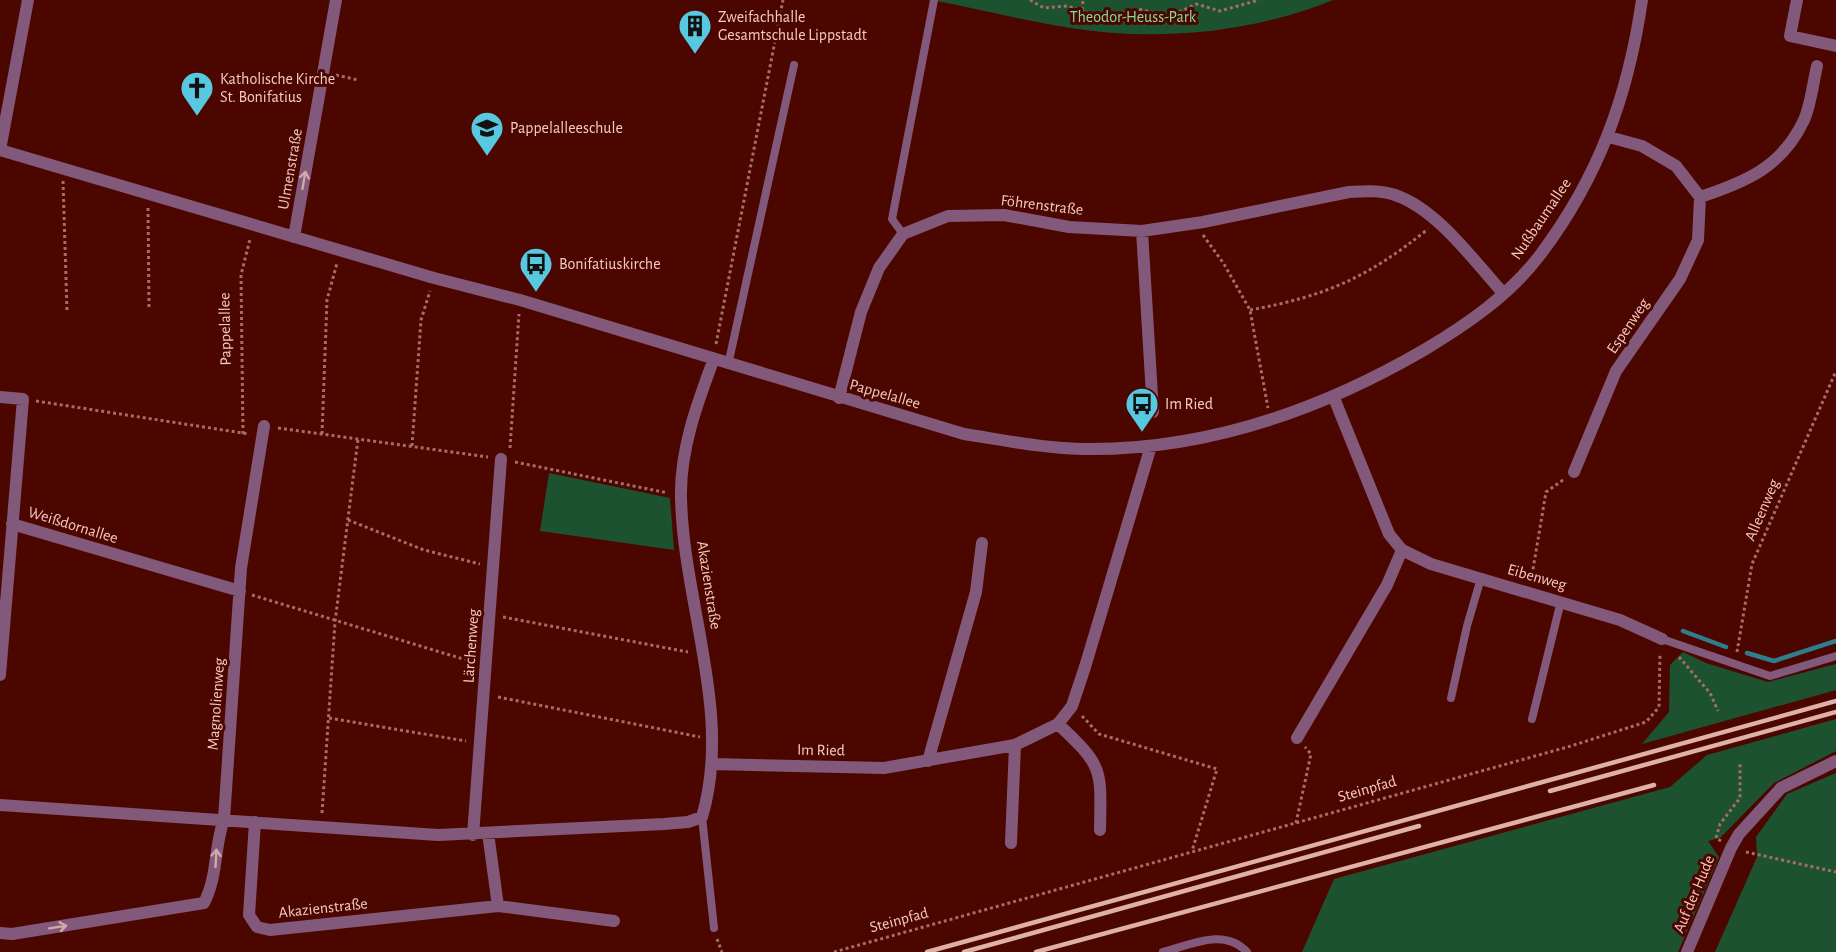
<svg xmlns="http://www.w3.org/2000/svg" width="1836" height="952" font-family="'Alegreya Sans',sans-serif">
<style>
.green{fill:#1d5231}
.lines{fill:none;stroke-linecap:round;stroke-linejoin:round}
.stream{stroke:#307e8d;stroke-width:4.5}
.path{stroke:#a56d65;stroke-width:3;stroke-dasharray:3 3;stroke-linecap:butt}
.service{stroke:#82597b;stroke-width:8}
.minor{stroke:#82597b;stroke-width:12}
.rail{stroke:#dfb0a7;stroke-width:4.5}
.oneway{stroke:#d2a8ab}
.labels{text-anchor:middle;dominant-baseline:central;stroke-width:6;stroke-linejoin:round;paint-order:stroke}
.poi-label{font-size:16px;fill:#f5cac0;stroke:#4c0600;text-anchor:start}
.park-label{font-size:16px;fill:#81de9e;stroke:#4c0600}
.street-label{font-size:16px;fill:#f5cac0;stroke:#4c0600}
</style>
<rect width="100%" height="100%" fill="#4c0600"/>
<path class="green" d="M932,0H1333C1253,33 1157,42 1071,28C1025,21 979,9 932,0Z
M549,473L670,498L674,550L540,531Z
M1683,652L1706,663L1768,682L1836,664V690L1642,744L1669,712L1670,665Z
M1836,719V751L1774,783L1720,838L1708,841L1719,857L1678,952H1302L1334,879L1670,787L1707,755Z
M1836,773V952H1715L1757,857L1756,837L1787,794Z"/>
<g class="lines">
<path class="stream" d="M1683,631L1726,647
M1747,653L1774,661L1836,641"/>
<path class="path" d="M1030,0L1044,8L1067,6L1102,17L1138,9L1169,17L1196,4L1220,11L1259,0
M1082,10L1083,0
M336,75L358,80
M63,181L67,311
M148,208L149,308
M1203,235L1224,264L1250,310L1268,408
M1250,310C1326,296 1367,278 1428,229
M716,344L783,0
M36,401L249,434
M278,428L488,457
M243,434L241,275L250,239
M322,434L327,300L337,263
M412,446L421,320L430,291
M510,448L519,314
M515,462L668,493
M348,520L424,550L480,564
M1531,581L1546,492L1563,480
M252,595L473,662
M503,617L688,652
M1737,652L1752,564L1836,371
M1679,657L1710,693L1718,711
M498,697L700,737
M1082,716L1099,734L1217,769L1192,851
M329,718L466,741
M322,813L335,622L358,439
M1296,823L1311,754L1305,747
M1721,841L1716,838L1720,824L1740,798V763
M1746,852L1836,872
M717,939L722,952
M834,952L1571,746L1646,722L1659,707L1660,653"/>
<path class="service" d="M903,234L892,219L934,0
M728,365L794,65
M1662,639L1770,676L1836,656
M1451,698L1467,626L1481,578
M1532,719L1561,601
M702,817L714,928
M1163,952C1191,945 1224,927 1247,952"/>
<path class="minor" d="M1797,0L1790,36L1836,46
M1609,137L1642,146L1676,166L1700,197C1746,182 1782,167 1804,120C1811,104 1813,83 1817,66
M0,150L434,278L520,300L964,434C1003,440 1042,448 1082,449C1204,451 1319,411 1424,350C1466,325 1510,295 1540,255C1599,177 1628,96 1642,0
M0,150L28,0
M1142,231L1153,412
M294,237L336,0
M0,397L23,399L0,675
M839,398L861,312L879,268L903,234L948,216L1004,215L1069,227L1142,231L1203,222L1349,192C1364,191 1380,190 1395,195C1437,209 1474,261 1503,293
M1334,398L1389,534L1402,550L1431,564L1620,620L1662,639
M1574,472L1616,371L1680,279L1698,240L1700,197
M12,524L240,591
M1058,724C1104,767 1101,769 1100,830
M1297,738L1387,585L1402,550
M928,761L976,592L982,543
M712,764L884,768L1015,745L1058,724L1072,706L1085,667L1151,446
M0,805L438,835L664,824L688,822L702,817C733,713 683,603 681,497C680,450 697,404 713,361
M255,822L249,915L257,927L270,930L498,906L614,921
M488,833L498,906
M473,835L501,459
M1011,843L1015,745
M0,933L12,934L204,903C218,876 214,847 224,819L241,568L264,426
M1687,952L1731,848L1739,834L1781,788L1836,761"/>
<path class="rail" d="M1550,791L1836,712
M927,952L1836,701
M964,952L1419,826
M1036,952L1654,785"/>
</g>
<defs><path id="oneway-shaft" d="M-6 0H5M1.5-3L5.5 0L1.5 3" fill="none" stroke-width="1.6" stroke-linecap="round" stroke-linejoin="round" transform="scale(1.5)"/></defs>
<g class="oneway">
<use href="#oneway-shaft" transform="translate(304 180) rotate(-80)"/>
<use href="#oneway-shaft" transform="translate(216 858) rotate(-87)"/>
<use href="#oneway-shaft" transform="translate(58 927) rotate(-9)"/>
</g>
<defs>
<g id="building-pin" transform="scale(1.725)"><path d="M0 17L-7.5 6A9.5 9.5 0 1 1 7.5 6Z" fill="#56c9e0" stroke="#4c0600"/><path d="M-4-6H4V6H1V3H-1V6H-4ZM-2.5-4.3h1.7v1.8h-1.7ZM.8-4.3h1.7v1.8H.8ZM-2.5-1h1.7V.8h-1.7ZM.8-1h1.7V.8H.8Z" fill="#111"/></g>
<g id="church-pin" transform="scale(1.725)"><path d="M0 17L-7.5 6A9.5 9.5 0 1 1 7.5 6Z" fill="#56c9e0" stroke="#4c0600"/><path d="M-1.2-6h2.4v3.5h3.3v2.4h-3.3V6h-2.4V-.1h-3.3v-2.4h3.3Z" fill="#111"/></g>
<g id="school-pin" transform="scale(1.725)"><path d="M0 17L-7.5 6A9.5 9.5 0 1 1 7.5 6Z" fill="#56c9e0" stroke="#4c0600"/><path d="M0-5L7-2L0 1L-7-2ZM-4 1L0 2.5L4 1V4Q0 6-4 4Z" fill="#111"/></g>
<g id="bus-pin" transform="scale(1.725)"><path d="M0 17L-7.5 6A9.5 9.5 0 1 1 7.5 6Z" fill="#56c9e0" stroke="#4c0600"/><path d="M-5-6H5V4H4V6H2V4H-2V6H-4V4H-5ZM-3.5-4V0h7V-4ZM-3.5 1.2v1.5H-2V1.2ZM2 1.2v1.5H3.5V1.2Z" fill="#111"/></g>
</defs>
<g fill-rule="evenodd">
<use href="#building-pin" x="695" y="26"/>
<use href="#church-pin" x="197" y="88"/>
<use href="#school-pin" x="487" y="128"/>
<use href="#bus-pin" x="536" y="264"/>
<use href="#bus-pin" x="1142" y="404"/>
</g>
<g class="labels">
<g class="poi-label">
<text x="718" y="17">Zweifachhalle<tspan x="718" dy="18">Gesamtschule Lippstadt</tspan></text>
<text x="220" y="79">Katholische Kirche<tspan x="220" dy="18">St. Bonifatius</tspan></text>
<text x="510" y="128">Pappelalleeschule</text>
<text x="559" y="264">Bonifatiuskirche</text>
<text x="1165" y="404">Im Ried</text>
</g>
<g class="park-label">
<text x="1133" y="17">Theodor-Heuss-Park</text>
</g>
<g class="street-label">
<text transform="translate(290 169) rotate(-80)">Ulmenstraße</text>
<text transform="translate(1042 205) rotate(7)">Föhrenstraße</text>
<text transform="translate(1541 219) rotate(-56)">Nußbaumallee</text>
<text transform="translate(1628 326) rotate(-56)">Espenweg</text>
<text transform="translate(225 329) rotate(-91)">Pappelallee</text>
<text transform="translate(885 394) rotate(16)">Pappelallee</text>
<text transform="translate(1762 510) rotate(-67)">Alleenweg</text>
<text transform="translate(73 525) rotate(17)">Weißdornallee</text>
<text transform="translate(1537 577) rotate(16)">Eibenweg</text>
<text transform="translate(709 585) rotate(81)">Akazienstraße</text>
<text transform="translate(471 646) rotate(-86)">Lärchenweg</text>
<text transform="translate(216 704) rotate(-86)">Magnolienweg</text>
<text transform="translate(821 750) rotate(1)">Im Ried</text>
<text transform="translate(1367 789) rotate(-16)">Steinpfad</text>
<text transform="translate(1694 894) rotate(-67)">Auf der Hude</text>
<text transform="translate(323 908) rotate(-6)">Akazienstraße</text>
<text transform="translate(899 920) rotate(-15)">Steinpfad</text>
</g>
</g>
</svg>
